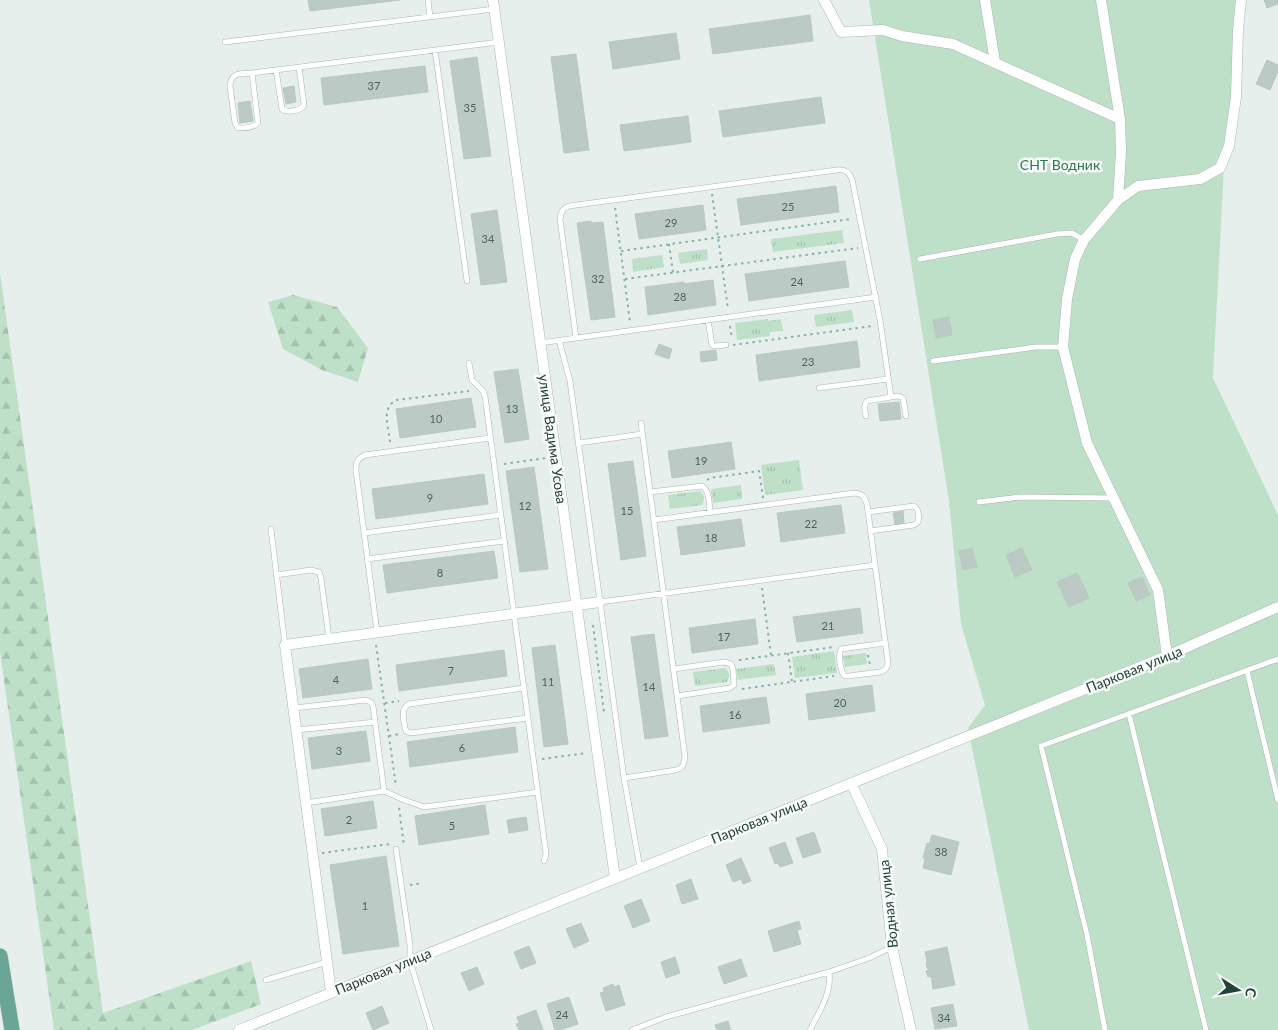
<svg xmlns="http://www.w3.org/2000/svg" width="1278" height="1030" font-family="Lato,sans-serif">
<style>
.grass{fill:url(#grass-tufts)}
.forest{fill:url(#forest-firs)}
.garden{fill:#bfe0c8}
.building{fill:#bbcac4;stroke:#b8c9c2}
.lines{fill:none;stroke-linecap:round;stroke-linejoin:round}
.service-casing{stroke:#a8b8b2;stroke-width:6}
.minor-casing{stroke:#a8b8b2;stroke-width:11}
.primary-casing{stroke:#c2cac8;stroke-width:16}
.path{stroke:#86b3a5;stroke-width:2;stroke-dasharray:2.5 4;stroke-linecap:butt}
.service{stroke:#fff;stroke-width:5}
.minor{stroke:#fff;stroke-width:10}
.primary{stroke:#6aa596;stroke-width:15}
.labels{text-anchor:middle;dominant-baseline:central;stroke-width:5;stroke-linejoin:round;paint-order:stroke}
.number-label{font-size:11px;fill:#4a645c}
.park-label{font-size:14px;fill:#2d7a4b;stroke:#f7fbf9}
.street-label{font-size:14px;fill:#24423a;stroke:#f7fbf9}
</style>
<defs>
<pattern id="grass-tufts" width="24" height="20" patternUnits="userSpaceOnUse" patternTransform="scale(1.25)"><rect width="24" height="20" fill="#bfe0c8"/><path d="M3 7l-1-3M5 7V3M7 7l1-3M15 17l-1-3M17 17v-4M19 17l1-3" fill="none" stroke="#a4c1ad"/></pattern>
<pattern id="forest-firs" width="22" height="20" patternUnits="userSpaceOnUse" patternTransform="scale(1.25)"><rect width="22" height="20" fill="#bfe0c8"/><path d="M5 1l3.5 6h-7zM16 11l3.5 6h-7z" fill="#a4c1ad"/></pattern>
</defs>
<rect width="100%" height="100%" fill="#e6efeb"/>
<path class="grass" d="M842,230L844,243L773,252L771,239Z
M707,249L708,260L680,264L678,253Z
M662,255L664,267L633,272L632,259Z
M852,310L854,322L816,327L814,315Z
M768,319V321L781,319L783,331L770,332V336L737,340L735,323Z
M799,460L803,490L765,495L761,465Z
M741,485L742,499L713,503L711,489Z
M700,491C705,495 705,499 702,505L670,509L668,495Z
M834,651L837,673L795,678L792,657Z
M866,653L867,664L845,667L843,656Z
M774,664L776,675L738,680L736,669Z
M725,668C730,672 730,676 727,682L695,686L693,672Z"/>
<path class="forest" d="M0,273L103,1013L251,961L261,1004L192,1030H54L0,652Z
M293,295L337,307L368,348L358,382L322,370L283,349L268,302Z"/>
<path class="garden" d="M869,0H1237L1234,90L1225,148L1213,378L1278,515V1030H1029L968,728L985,705L961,624L949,501Z"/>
<path class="building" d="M308,0H400L310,11Z
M1264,0H1278V4L1267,8Z
M810,15L813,41L713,54L709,29Z
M676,33L680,59L613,69L609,42Z
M576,54L589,150L564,153L551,57Z
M477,57L491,156L464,159L450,61Z
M1267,60L1278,65V71L1270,90L1256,84Z
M425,66L428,92L324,105L321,78Z
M294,86L296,102L286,104L283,88Z
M821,97L825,123L723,137L719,111Z
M250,101L253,121L240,123L238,103Z
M688,116L691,142L624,151L620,125Z
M836,186L839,212L741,225L737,199Z
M703,205L706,230L639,239L635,214Z
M497,210L507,282L481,285L471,214Z
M591,221V223L603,222L615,317L591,320L577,223Z
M845,261L849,287L749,301L745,274Z
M713,280L716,305L648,315L645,287L684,282V284Z
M949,317L952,335L936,338L933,320Z
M857,341L860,367L759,381L756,355Z
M659,344L672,349L669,359L655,354Z
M716,350L717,360L701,362L700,352Z
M518,369L529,439L505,443L494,372Z
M471,398L476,427L400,438L396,409Z
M899,402L901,419L880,421L878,404Z
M731,442L735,469L672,478L668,451Z
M633,461L646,556L621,560L608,464Z
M534,467L548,569L520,572L506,471Z
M484,474L488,504L376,519L372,489Z
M841,505L845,533L781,542L777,513Z
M903,511L904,524L895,525L893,513Z
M741,519L745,546L681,555L677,527Z
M972,548L977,567L963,570L959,551Z
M1022,548L1032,570L1015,577L1006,555Z
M494,551L498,578L387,593L383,565Z
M1077,573L1089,598L1069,607L1057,582Z
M1142,577L1150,595L1136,601L1128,583Z
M860,608L863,633L797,642L793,617Z
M755,619L758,644L692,653L689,628Z
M654,634L668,736L645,739L631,637Z
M555,645L568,744L544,747L532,648Z
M504,650L507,676L399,691L396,665Z
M368,659L372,689L303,698L299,669Z
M872,685L875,711L809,720L806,694Z
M766,697L770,723L703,732L700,706Z
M515,727L518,752L410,767L407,742Z
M366,731L370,761L312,769L308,738Z
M373,801L377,828L325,836L321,809Z
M485,805L489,834L419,845L415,816Z
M526,817L528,830L509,833L507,820Z
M814,832L821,852L803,858L796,838Z
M932,835L959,842L951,875L923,868L925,859L923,858L927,843L929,844Z
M785,842L793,863L780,867L778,863L775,864L769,848Z
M386,856L399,946L343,954L330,865Z
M741,858L751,881L743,884L741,879L733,882L726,865Z
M691,879L698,899L682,904L676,885Z
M641,899L650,921L633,928L624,906Z
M799,921L801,929L797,930L801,944L774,952L768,931Z
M581,923L589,941L574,948L566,929Z
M529,946L536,963L521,969L514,952Z
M947,947L955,985L933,989L931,976L928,977L926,971L930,970L927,968L926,963L927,961L925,952Z
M675,957L680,973L666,978L661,962Z
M741,959L747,976L724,984L718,967Z
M477,967L484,984L469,991L461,973Z
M613,984L614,987L619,985L625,1005L606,1011L600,993L604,992L603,988Z
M569,997L578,1024L560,1030H555L547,1004Z
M953,1004L957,1026L935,1029L931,1008Z
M382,1006L389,1023L373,1030L366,1013Z
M536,1010L543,1030H519L516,1024L519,1023L517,1017Z
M728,1021L731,1030H717L715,1025Z"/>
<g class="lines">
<g class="service-casing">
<path id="service" d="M428,0L430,17
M225,42L494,9
M435,50L467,281
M276,70L282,109C287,113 298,111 303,107L304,104L299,67
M252,73L258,123C254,128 244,128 238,128L235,123L230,86C231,72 240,74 252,73L499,42
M920,259L1057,234L1072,233L1084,240
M708,320L712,345L714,346L726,345
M576,338L560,219C561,212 562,209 569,206L837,170C845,169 849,172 852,179L880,320L891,397L867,401C863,405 865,410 866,416
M559,340L570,381L624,778L640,868
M540,343L876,297
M933,361L1036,347H1063
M469,363L472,380L483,391L485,396L546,854L544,861
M819,388L888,379
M891,397L898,396L903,398L906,416
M579,443L642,434
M650,492L702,486C710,491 709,504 710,512
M979,502L1021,497L1113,498
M868,512L914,506C919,509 919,517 918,522L914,525L870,531
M654,520L854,493C863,494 864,496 867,504L888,663C887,668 886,670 880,672L849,676H845L843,674C840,667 838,656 841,649L885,643
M271,529L285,645
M364,533L500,515
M367,559L504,541
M276,575L311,570L319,572L321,578L329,639
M600,602L875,565
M377,632L356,471C356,462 357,459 365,455L490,438
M674,669L724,662L731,664L733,669L734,685L730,688L677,696
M1247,671L1278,800
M524,688L409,704C400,709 404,720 405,728L406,731L411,733L528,718
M294,708L366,700L371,702L373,706L384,791
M1129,714L1206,1030
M297,730L375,722
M624,778L676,770C683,768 684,765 685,757L641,423
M306,803L384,791L404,800L424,807L538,792
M396,849L410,945V961L431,1030
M266,980L327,962
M632,1030L666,1017L829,972L869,958L892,947
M810,1030C819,1012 832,993 829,972
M1105,1030L1087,935L1041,746L1278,659"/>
</g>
<g class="minor-casing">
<path id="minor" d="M493,0L574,587L615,878
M824,0L841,32L883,30L902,36L953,44L1120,119L1121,152L1118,200L1084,240L1075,259L1067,299L1063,347L1087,443L1158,590L1167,656
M985,0L995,62
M1101,0L1120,119
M1118,200L1138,186L1200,179L1220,168L1229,146L1236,97L1238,30L1241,0
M851,783L882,849L892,947L911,1030
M331,992L285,645L600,602
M239,1030L1167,656L1278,607"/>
</g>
<g class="primary-casing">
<path id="primary" d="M0,956L12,1030"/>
</g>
<path class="path" d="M712,194L728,309
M615,208L630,322
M669,244L673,273
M621,251L851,219
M625,279L858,248
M730,326L732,338
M733,345L872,326
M390,442C389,428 380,407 397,400L469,391
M504,464L546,458
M707,480L710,478L759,471L763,498
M762,588L771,655
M593,625L604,712
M376,645L396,786
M788,653L792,682
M868,655L870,665
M739,660L834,647
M742,689L834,676
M385,703L399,701
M389,736L399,734
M542,759L587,753
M399,808L404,845
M322,853L390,844
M410,885L422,883"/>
<use href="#service" class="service"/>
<use href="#minor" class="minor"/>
<use href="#primary" class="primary"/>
</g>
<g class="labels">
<g class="number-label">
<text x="374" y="85">37</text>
<text x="470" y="107">35</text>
<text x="788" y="206">25</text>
<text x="671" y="222">29</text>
<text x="488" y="238">34</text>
<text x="598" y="278">32</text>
<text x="797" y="281">24</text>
<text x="680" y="296">28</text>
<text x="808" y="361">23</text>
<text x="512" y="408">13</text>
<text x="436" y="418">10</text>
<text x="701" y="460">19</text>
<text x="430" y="497">9</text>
<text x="525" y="505">12</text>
<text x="627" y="510">15</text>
<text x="811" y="523">22</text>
<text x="711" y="537">18</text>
<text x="440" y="572">8</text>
<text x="828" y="625">21</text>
<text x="724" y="636">17</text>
<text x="451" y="670">7</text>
<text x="336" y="679">4</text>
<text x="548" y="681">11</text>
<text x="649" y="686">14</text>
<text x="840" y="702">20</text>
<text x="735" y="714">16</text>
<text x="462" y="747">6</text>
<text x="339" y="750">3</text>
<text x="349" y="819">2</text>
<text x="452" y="825">5</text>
<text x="941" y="851">38</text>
<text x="365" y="905">1</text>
<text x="562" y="1014">24</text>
<text x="944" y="1017">34</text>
</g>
<g class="park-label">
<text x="1060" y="164">СНТ Водник</text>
</g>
<g class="street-label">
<text transform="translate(553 439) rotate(82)">улица Вадима Усова</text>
<text transform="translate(1134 669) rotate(-22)">Парковая улица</text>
<text transform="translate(759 820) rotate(-22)">Парковая улица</text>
<text transform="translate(888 904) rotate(-96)">Водная улица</text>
<text transform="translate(383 971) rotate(-22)">Парковая улица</text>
</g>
</g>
<g transform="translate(1238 990) rotate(101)" stroke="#f7fbf9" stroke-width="4" paint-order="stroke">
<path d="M0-4L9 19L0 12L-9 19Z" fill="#24423a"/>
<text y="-8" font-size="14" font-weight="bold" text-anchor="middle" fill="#24423a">С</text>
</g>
</svg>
